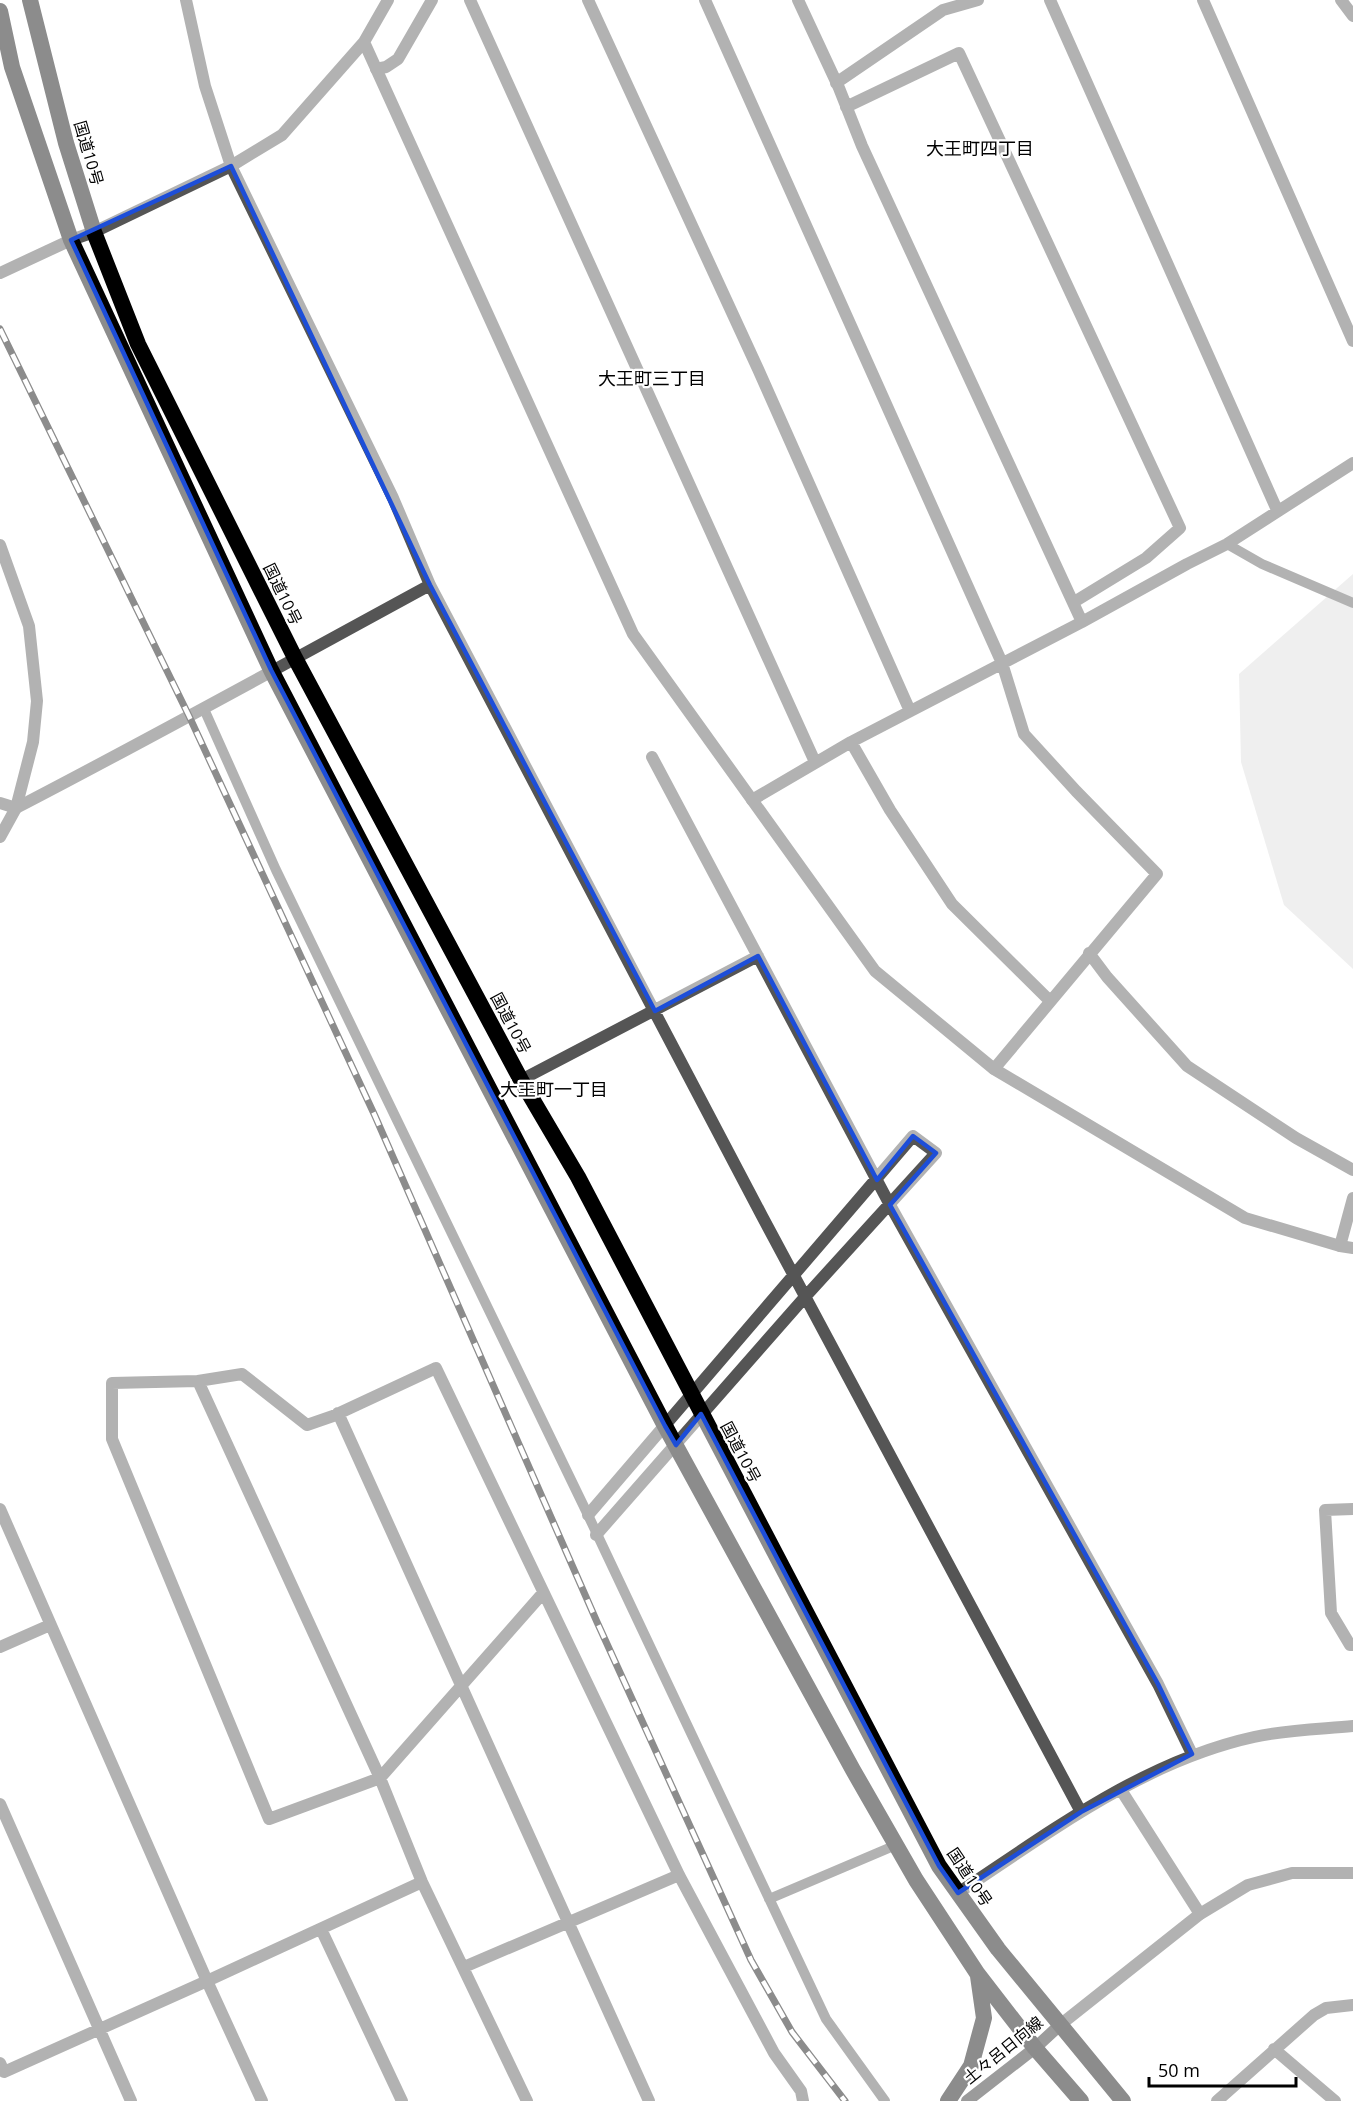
<svg xmlns="http://www.w3.org/2000/svg" width="1353" height="2101" font-family="'Open Sans','Noto Sans JP',sans-serif">
<style>
.green{fill:#dcdcdc}
.lines{fill:none;stroke-linecap:round;stroke-linejoin:round}
.service{stroke:#555;stroke-width:10}
.minor{stroke:#555;stroke-width:12}
.tertiary{stroke:#555;stroke-width:12}
.secondary{stroke:#222;stroke-width:12}
.trunk{stroke:#000;stroke-width:16}
.rail-casing{stroke:#000;stroke-width:7}
.rail{stroke:#fff;stroke-width:4.5;stroke-dasharray:14;stroke-linecap:butt}
.marked{fill:none;stroke:#1d4ed8;stroke-width:4.5;stroke-linejoin:round}
.labels{text-anchor:middle;dominant-baseline:central;stroke-width:4.5;stroke-linejoin:round;paint-order:stroke}
.street-label{font-size:16px;fill:#000;stroke:#fff}
.neighbourhood-label{font-size:18px;fill:#000;stroke:#fff}
</style>
<rect width="100%" height="100%" fill="#fff"/>
<path class="green" d="M1353,574V969L1284,905L1241,762L1239,674Z"/>
<g class="lines">
<path class="service" d="M1227,544L1262,564L1353,603
M204,709L276,870L588,1515L826,2019L885,2101
M769,1899L896,1845"/>
<path class="minor" d="M186,0L205,86L231,166L393,498L430,585L762,1216L1081,1812
M470,0L815,762
M588,0L758,369L910,711
M705,0L1002,663L1024,734L1076,791L1157,874L994,1069
M798,0L839,88L862,146L1082,622
M1050,0L1277,510
M1203,0L1353,341
M1341,0L1353,16
M376,69L386,67L398,59L432,0
M836,83L943,10L978,0
M846,107L959,53L1180,528L1146,558L1074,602
M0,273L71,240
M851,742L890,810L952,904L1050,1001
M652,757L890,1205L1158,1684L1192,1754
M752,800L851,742L1082,622L1187,564L1227,544L1353,463
M0,803L16,808C155,736 292,660 430,585
M1089,953L1107,977L1187,1066L1296,1138L1353,1170
M521,1080L758,956
M1340,1246L1353,1198
M198,1381L112,1383V1439L269,1819L380,1778L543,1593
M338,1413L649,2101
M0,1509L207,1981L262,2101
M1353,1509L1325,1510L1331,1613L1350,1645H1353
M588,1515L913,1136L936,1153L805,1297L596,1535
M0,1647L50,1625
M1121,1790L1200,1914
M0,1804L131,2101
M958,1893C1050,1832 1144,1761 1254,1737C1284,1730 1322,1729 1353,1726
M321,1929L402,2101
M464,1967L679,1875
M1274,2049L1335,2101
M0,2063L4,2072L207,1981L422,1882
M527,2101L422,1882L380,1778L198,1381L242,1374L307,1425L333,1416L436,1368L679,1875L774,2053L801,2091L803,2101
M1217,2101L1314,2015L1326,2008L1353,2005"/>
<path class="tertiary" d="M364,42L633,634L875,971L994,1069L1245,1218L1340,1246L1353,1248
M71,240L94,232L231,166L282,135L364,42L388,0
M0,545L29,626L37,701L33,742L16,808L0,837
M1060,2025L1200,1914L1248,1885L1292,1873H1353"/>
<path class="secondary" d="M967,2101L1035,2048L1060,2025"/>
<path class="trunk" d="M30,0L66,143L94,232L138,344L295,658L521,1080L578,1177L939,1866L998,1949L1123,2101
M0,11L12,67L71,240L271,670L665,1426L853,1770L916,1880L977,1973L1035,2048L1081,2101
M948,2101L971,2066L984,2018L978,1976"/>
<g class="rail-casing">
<path id="rail" d="M0,329L189,716L375,1116L597,1622L751,1960L792,2032L845,2101"/>
</g>
<use href="#rail" class="rail"/>
</g>
<path d="M0 0H1353V2101H0ZM231,166L430,585L655,1011L758,956L877,1180L913,1136L936,1153L890,1205L1158,1684L1192,1754L1081,1812L958,1893L939,1866L701,1414L676,1445L665,1426L271,670L71,240Z" fill="#fff" fill-opacity=".55" fill-rule="evenodd"/>
<path class="marked" d="M231,166L430,585L655,1011L758,956L877,1180L913,1136L936,1153L890,1205L1158,1684L1192,1754L1081,1812L958,1893L939,1866L701,1414L676,1445L665,1426L271,670L71,240Z"/>
<g class="labels">
<g class="street-label">
<text transform="translate(89 153) rotate(74)">国道10号</text>
<text transform="translate(283 594) rotate(64)">国道10号</text>
<text transform="translate(511 1023) rotate(62)">国道10号</text>
<text transform="translate(741 1452) rotate(62)">国道10号</text>
<text transform="translate(970 1877) rotate(56)">国道10号</text>
<text transform="translate(1003 2050) rotate(-39)">土々呂日向線</text>
</g>
<g class="neighbourhood-label">
<text x="980" y="148">大王町四丁目</text>
<text x="652" y="378">大王町三丁目</text>
<text x="554" y="1089">大王町一丁目</text>
</g>
</g>
<path d="M1149 2077v9h147v-9" fill="none" stroke="#000000" stroke-width="3"/>
<text x="1158" y="2077" font-size="18" fill="#000000" stroke="#ffffff" stroke-width="4.5" paint-order="stroke">50 m</text>
</svg>
